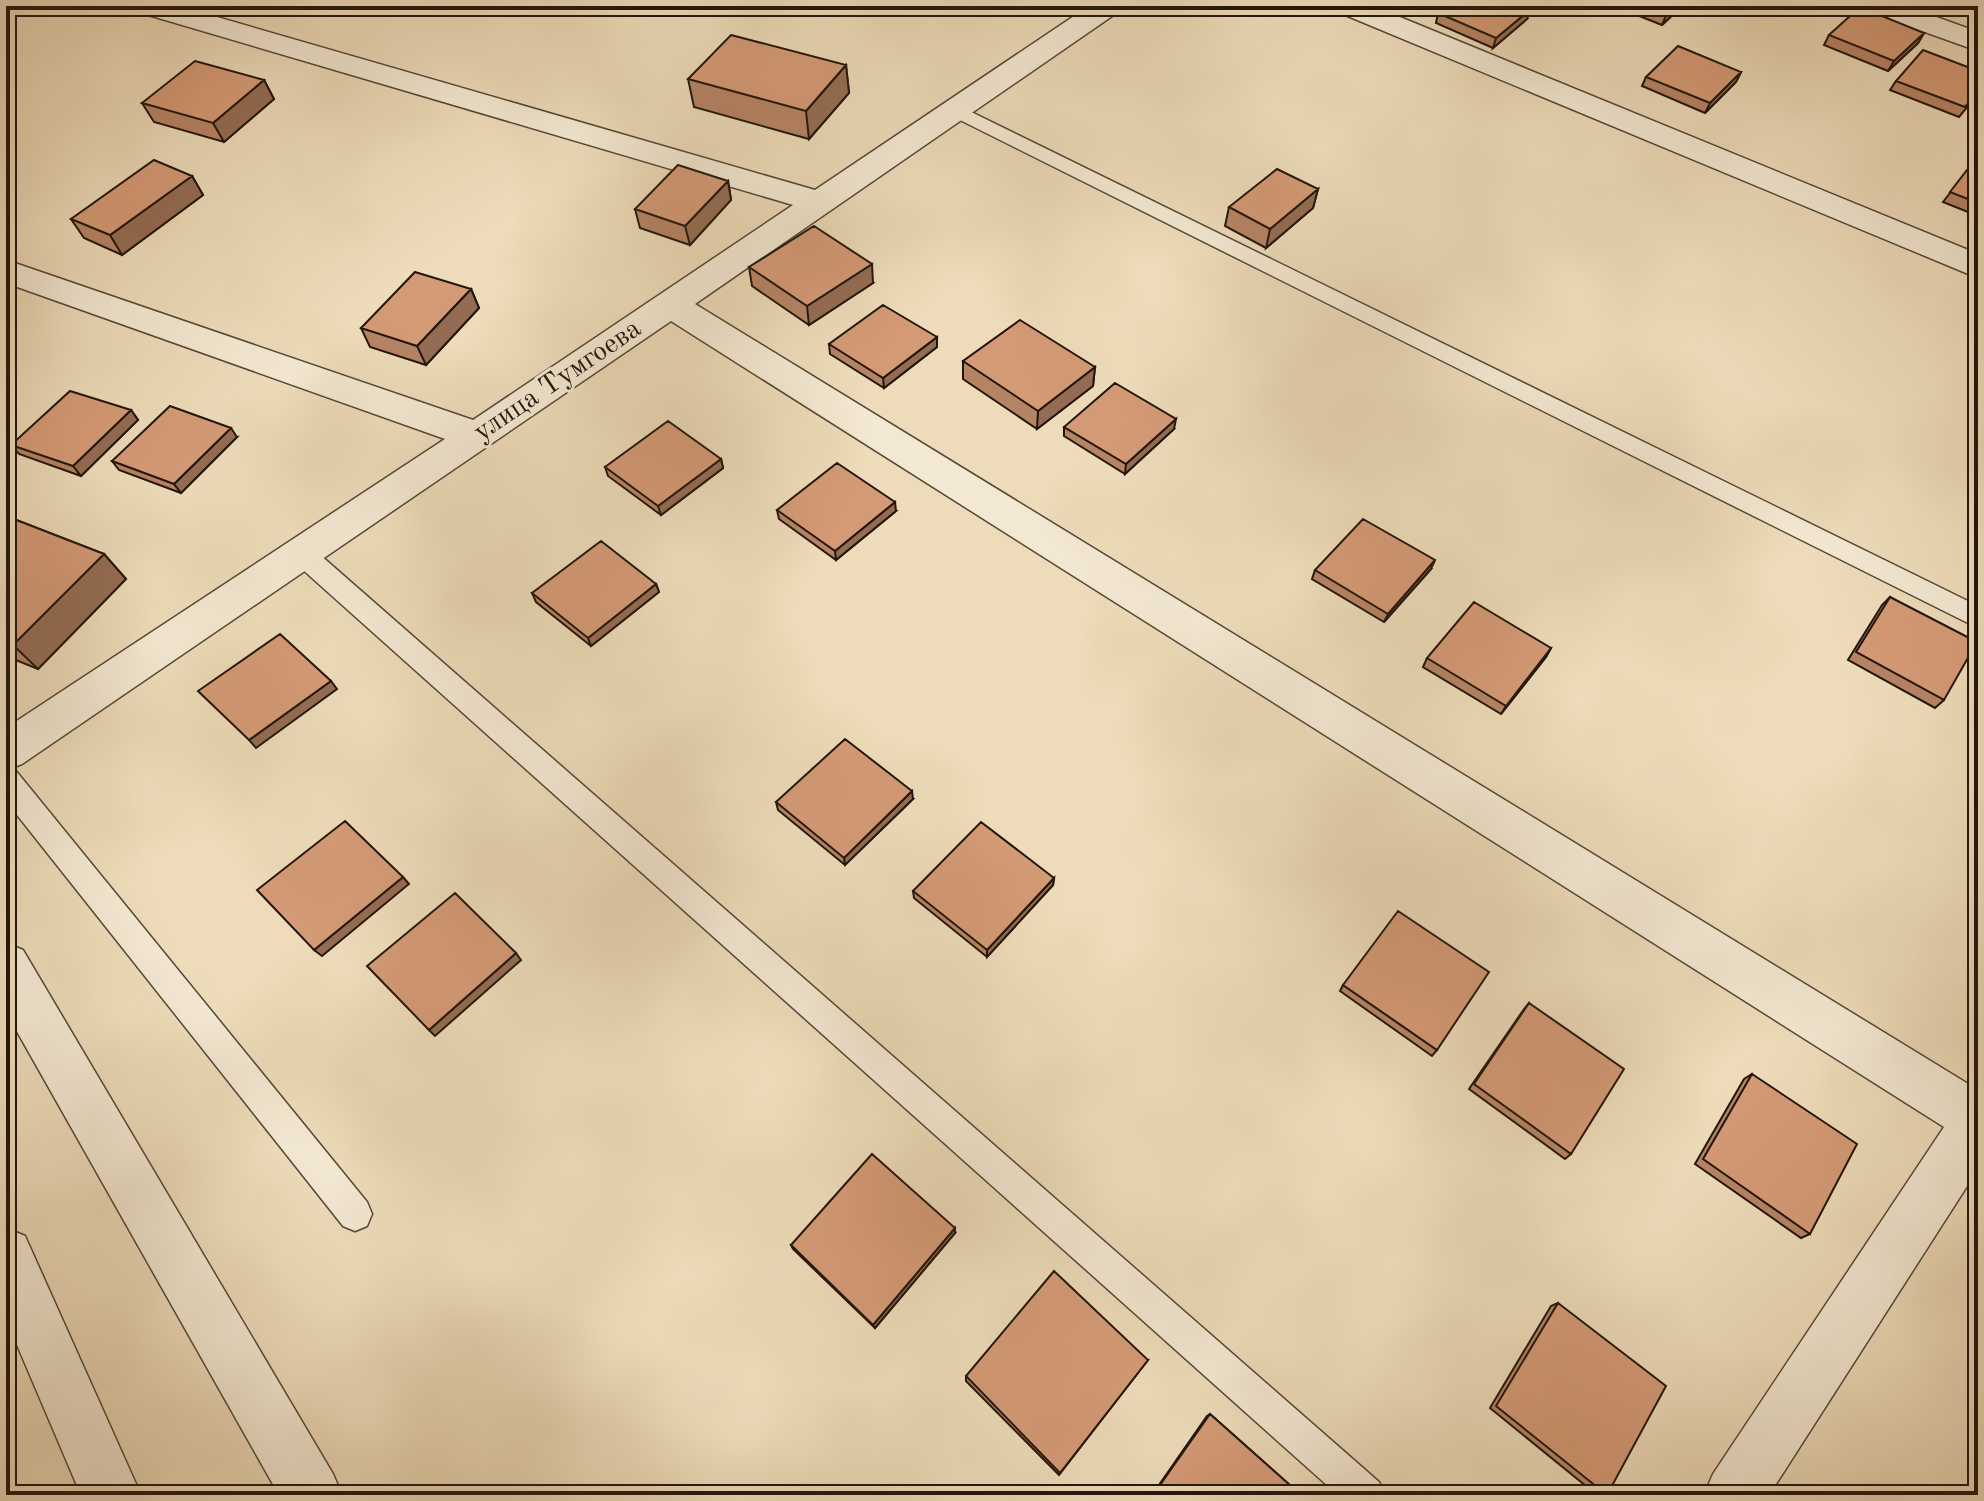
<svg xmlns="http://www.w3.org/2000/svg" width="1984" height="1501" font-family="'Old Standard TT',serif">
<style>
.lines{fill:none;stroke-linecap:round;stroke-linejoin:round}
.lane-casing{stroke:#554737;stroke-width:3}
.street-casing{stroke:#554737;stroke-width:3}
.lane{fill:#f3e8d2;fill-rule:evenodd}
.street{fill:#f3e8d2;fill-rule:evenodd}
.wall{fill:#b68465;stroke:#22160c;stroke-width:2}
.shaded-wall{fill:#946c53;stroke:#22160c;stroke-width:2}
.building{fill:#d49a76;stroke:#22160c;stroke-width:2}
.labels{text-anchor:middle;dominant-baseline:central;stroke-width:6;stroke-linejoin:round;paint-order:stroke}
.street-label{font-size:28px;fill:#22160c;stroke:#f3e8d2}
</style>
<rect width="100%" height="100%" fill="#eddbb9"/>
<filter id="stains"><feTurbulence type="fractalNoise" baseFrequency=".0025" numOctaves="4"/><feColorMatrix values="0 0 0 0 .2 0 0 0 0 .09 0 0 0 0 .02 0 0 0 .5 -.17"/></filter>
<radialGradient id="worn" r=".72"><stop offset=".6" stop-color="#630" stop-opacity="0"/><stop offset="1" stop-color="#630" stop-opacity=".3"/></radialGradient>
<g class="lines">
<g class="lane-casing">
<path id="lane" d="M953,103L1978,606V628L946,113L943,109Z
M302,544L311,547L1379,1482L1385,1495H1338L293,561L289,554L293,547Z
M6,768L16,771L367,1202L372,1214L367,1226L355,1231L343,1226L6,801Z"/>
</g>
<g class="street-casing">
<path id="street" d="M134,6H179L815,190L1089,6H1122L1118,12L695,304L1978,1090V1169L1769,1495H1704L1713,1474L1944,1127L671,321L22,764L6,770V728L445,439L6,283V260L473,420L793,205L138,12Z
M1334,6H1373L1978,254V278L1338,12Z
M1865,6H1906L1978,32V51L1869,12Z
M6,943L23,950L333,1474L342,1495H279L6,1012Z
M6,1228L25,1236L141,1495H81L6,1319Z"/>
</g>
<use href="#lane" class="lane"/>
<use href="#street" class="street"/>
</g>
<path class="wall" d="M1614,6H1682L1662,25Z
M1438,13L1527,19L1493,48L1436,23Z
M1924,33L1918,43L1888,71L1824,45L1829,35Z
M846,65L849,93L809,139L694,107L688,79Z
M1978,71V94L1959,117L1890,90L1896,81Z
M1741,72L1736,82L1705,113L1642,86L1646,77Z
M264,80L274,99L224,142L154,122L142,103Z
M1978,157V216L1943,202Z
M192,176L203,195L122,255L84,238L71,219Z
M728,181L731,200L690,245L640,228L635,209Z
M1318,189L1313,208L1266,248L1225,226L1229,207Z
M749,267L873,283L809,325L752,286Z
M471,289L479,308L426,365L370,347L361,328Z
M937,337V347L884,388L830,354L829,344Z
M963,361L1095,367L1093,386L1037,429L963,379Z
M131,410L138,420L81,476L19,454L11,445Z
M1064,427L1174,429L1125,474L1064,436Z
M237,437L181,493L119,470L112,461Z
M721,459L723,468L661,515L608,476L605,467Z
M777,510L896,511L836,560L779,519Z
M6,516L104,554L126,579L38,669L6,656Z
M1431,569L1384,622L1312,579L1315,570Z
M656,584L659,592L591,646L536,602L532,593Z
M1890,597L1944,700L1935,708L1848,660L1882,605Z
M1551,648L1546,657L1501,714L1423,667L1427,658Z
M913,799L845,865L778,810L776,802Z
M1054,878L1053,885L987,957L914,898L913,891Z
M1343,985L1437,1050L1432,1056L1340,991Z
M1529,1003L1571,1154L1565,1159L1469,1089L1524,1009Z
M1752,1074L1810,1234L1801,1238L1695,1164L1744,1079Z
M955,1233L875,1328L793,1249L791,1245Z
M1558,1303L1607,1495H1597L1490,1408L1551,1306Z
M1148,1360L1059,1475L966,1381V1376Z
M1210,1414L1301,1495H1152L1207,1416Z"/>
<path class="shaded-wall" d="M1670,6H1682L1662,25Z
M1531,9L1527,19L1493,48L1496,38Z
M1924,33L1918,43L1888,71L1894,61Z
M846,65L849,93L809,139L806,111Z
M1741,72L1736,82L1705,113L1710,103Z
M264,80L274,99L224,142L213,123Z
M192,176L203,195L122,255L110,235Z
M728,181L731,200L690,245L685,226Z
M1318,189L1313,208L1266,248L1270,229Z
M872,264L873,283L809,325L807,306Z
M471,289L479,308L426,365L417,346Z
M937,337V347L884,388L883,378Z
M1095,367L1093,386L1037,429L1038,411Z
M131,410L138,420L81,476L73,466Z
M1176,419L1174,429L1125,474L1126,464Z
M231,428L237,437L181,493L174,484Z
M721,459L723,468L661,515L658,506Z
M895,502L896,511L836,560L835,551Z
M104,554L126,579L38,669L13,645Z
M1435,560L1431,569L1384,622L1388,614Z
M656,584L659,592L591,646L588,638Z
M1551,648L1546,657L1501,714L1506,706Z
M331,681L337,689L256,748L249,740Z
M912,791L913,799L845,865L844,858Z
M403,877L409,884L322,956L314,950Z
M1054,878L1053,885L987,957V950Z
M516,953L521,960L435,1036L429,1030Z
M955,1228V1233L875,1328L873,1325Z"/>
<path class="building" d="M1448,6H1523L1531,9L1496,38L1438,13Z
M1860,7L1924,33L1894,61L1829,35Z
M731,35L846,65L806,111L688,79Z
M1678,46L1741,72L1710,103L1646,77Z
M1923,50L1978,71V92L1965,107L1896,81Z
M195,61L264,80L213,123L142,103Z
M1977,157H1978V203L1950,192Z
M154,160L192,176L110,235L71,219Z
M678,165L728,181L685,226L635,209Z
M1277,169L1318,189L1270,229L1229,207Z
M814,226L872,264L807,306L749,267Z
M415,272L471,289L417,346L361,328Z
M883,305L937,337L883,378L829,344Z
M1020,320L1095,367L1038,411L963,361Z
M1115,383L1176,419L1126,464L1064,427Z
M70,391L131,410L73,466L11,445Z
M170,406L231,428L174,484L112,461Z
M668,421L721,459L658,506L605,467Z
M837,463L895,502L835,551L777,510Z
M6,516L104,554L13,645L6,642Z
M1363,519L1435,560L1388,614L1315,570Z
M601,541L656,584L588,638L532,593Z
M1890,597L1977,642L1944,700L1856,652Z
M1474,602L1551,648L1506,706L1427,658Z
M280,634L331,681L249,740L198,691Z
M845,739L912,791L844,858L776,802Z
M345,821L403,877L314,950L257,890Z
M981,822L1054,878L987,950L913,891Z
M455,893L516,953L429,1030L367,966Z
M1398,911L1489,972L1437,1050L1343,985Z
M1529,1003L1624,1069L1571,1154L1474,1084Z
M1752,1074L1857,1144L1810,1234L1703,1159Z
M872,1154L955,1228L873,1325L791,1245Z
M1054,1271L1148,1360L1060,1473L966,1376Z
M1558,1303L1666,1386L1607,1495L1496,1406Z
M1210,1414L1301,1495H1153Z"/>
<g class="labels">
<g class="street-label">
<text transform="translate(558 381) rotate(-34)">улица Тумгоева</text>
</g>
</g>
<rect width="1984" height="1501" fill="none" stroke="#eddbb9" stroke-width="32"/>
<rect x="8" y="8" width="1968" height="1485" fill="none" stroke="#22160c" stroke-width="4"/>
<rect x="16" y="16" width="1952" height="1469" fill="none" stroke="#22160c" stroke-width="2"/>
<rect width="100%" height="100%" filter="url(#stains)"/>
<rect width="100%" height="100%" fill="url(#worn)"/>
</svg>
